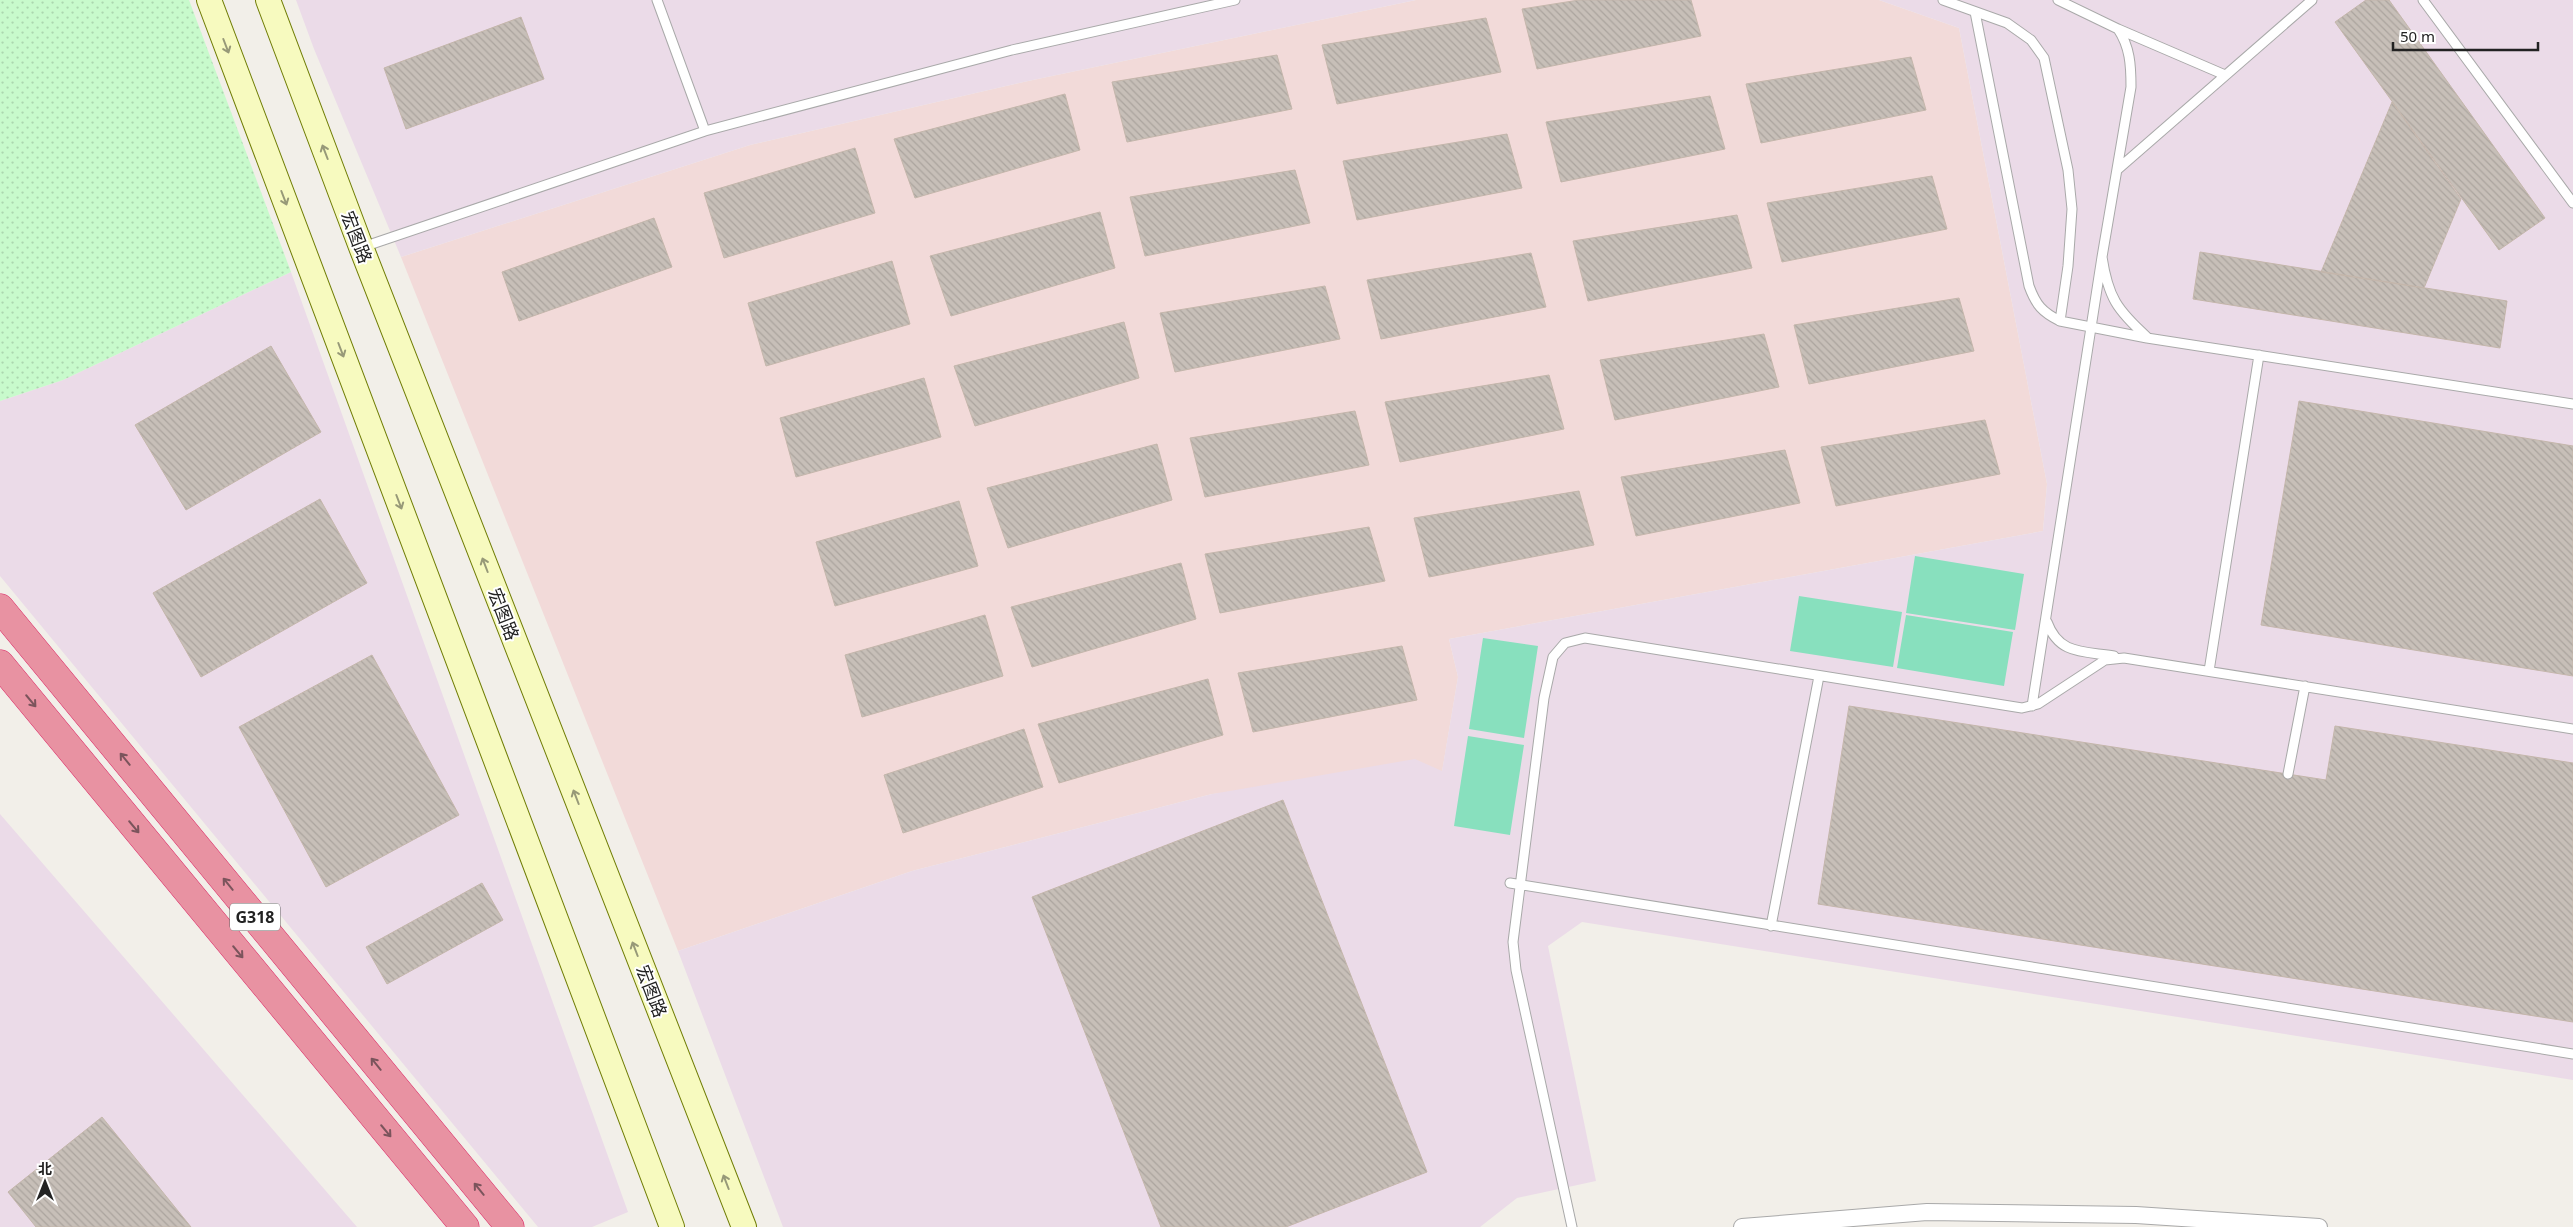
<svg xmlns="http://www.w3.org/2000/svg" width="2573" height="1227" font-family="'Noto Sans','Noto Sans SC',sans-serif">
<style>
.commercial{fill:#f2dad9}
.industrial{fill:#ebdbe8}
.park{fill:url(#park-dots)}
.pitch{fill:#88e0be}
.building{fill:url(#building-back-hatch);stroke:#c4b6ab}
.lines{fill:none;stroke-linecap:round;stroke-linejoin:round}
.lane-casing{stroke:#a9a9a9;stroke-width:11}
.street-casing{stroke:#a9a9a9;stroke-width:18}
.secondary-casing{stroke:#707d05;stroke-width:26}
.highway-casing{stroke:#dc2a67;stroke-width:29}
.lane{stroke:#fff;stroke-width:9}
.street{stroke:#fff;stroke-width:16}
.secondary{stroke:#f7fabf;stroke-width:24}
.highway{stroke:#e892a2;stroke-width:28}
.oneway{stroke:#979978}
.oneway2{stroke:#7b545c}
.labels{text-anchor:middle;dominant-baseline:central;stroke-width:4;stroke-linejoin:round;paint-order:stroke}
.shield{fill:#fff;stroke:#646464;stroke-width:1}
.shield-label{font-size:16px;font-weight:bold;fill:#222}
.street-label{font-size:18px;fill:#222;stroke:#fff}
</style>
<defs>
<pattern id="park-dots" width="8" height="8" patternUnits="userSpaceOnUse" patternTransform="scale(1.25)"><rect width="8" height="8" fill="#c8facc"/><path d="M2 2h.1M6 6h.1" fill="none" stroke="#acd6af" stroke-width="1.8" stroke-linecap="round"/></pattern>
<pattern id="building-back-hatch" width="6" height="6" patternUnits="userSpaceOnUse" patternTransform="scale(1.25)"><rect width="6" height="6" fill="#c7bfb8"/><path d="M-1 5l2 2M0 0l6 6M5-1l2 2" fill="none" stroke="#aba49e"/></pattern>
</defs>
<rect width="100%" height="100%" fill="#f2efe9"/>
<path class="commercial" d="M1416,0H1879L1959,28L2047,484L2043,531L1449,639L1458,677L1442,772L1212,794L912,871L678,951L401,257L750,145L1028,81Z"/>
<path class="industrial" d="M296,0H1416L1028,81L750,145L401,257L314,49Z
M1879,0H2573V1080L1582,922L1548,946L1596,1181L1517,1198L1480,1227H783L678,951L912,871L1212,794L1415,759L1442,771L1458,677L1449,639L2043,531L2047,484L1959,28Z
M291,272L628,1212L592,1227H538L0,576V401L63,380Z
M0,814L357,1227H0Z"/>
<path class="park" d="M0,0H189L291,272L63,380L0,401Z"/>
<path class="pitch" d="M1915,556L2024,574L2015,630L1906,613Z
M1799,596L1902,612L1893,667L1790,651Z
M1906,615L2013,632L2004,686L1897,668Z
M1483,638L1538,646L1524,738L1469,729Z
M1468,736L1524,745L1510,835L1454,826Z"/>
<path class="building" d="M1579,0H1691L1701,36L1537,69L1522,9Z
M2366,0H2389L2545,218L2499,250L2335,22Z
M521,17L544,79L406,129L384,68Z
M1486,18L1501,72L1337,104L1322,45Z
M1277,55L1292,109L1127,142L1112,82Z
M1911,57L1926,110L1761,143L1746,84Z
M1065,94L1080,150L915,198L894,139Z
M1710,96L1725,149L1561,182L1546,122Z
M2392,102L2461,199L2424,288L2321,272Z
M1507,134L1522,188L1357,220L1343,161Z
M855,148L875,213L724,258L704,193Z
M1295,170L1310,223L1145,256L1130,197Z
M1932,176L1947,229L1782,262L1767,203Z
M1100,212L1115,268L951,316L930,256Z
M1737,215L1752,268L1588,301L1573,241Z
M654,218L672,267L519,321L502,272Z
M2200,252L2507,301L2500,348L2193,299Z
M1531,253L1546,307L1381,339L1367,280Z
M892,261L910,324L766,366L748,303Z
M1325,286L1340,339L1175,372L1160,313Z
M1959,298L1974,351L1809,384L1794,325Z
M1124,322L1139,378L975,426L954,366Z
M1764,334L1779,387L1615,420L1600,360Z
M271,346L321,432L186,510L135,425Z
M1549,375L1564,429L1400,462L1385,402Z
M924,378L941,437L796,477L780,418Z
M2299,401L2573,446V676L2261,625Z
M1355,411L1369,465L1205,497L1190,438Z
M1985,420L2000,474L1836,506L1821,447Z
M1157,444L1172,500L1008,548L987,488Z
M1785,450L1800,503L1636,536L1621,477Z
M1579,491L1594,545L1429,577L1414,518Z
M320,499L367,583L201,677L153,593Z
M959,501L978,566L835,606L816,542Z
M1369,527L1385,581L1220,613L1205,554Z
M1181,563L1196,619L1032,667L1011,607Z
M985,615L1003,676L862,717L845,655Z
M1402,646L1417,700L1253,732L1238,673Z
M372,655L459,815L326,887L239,727Z
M1208,679L1223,735L1059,783L1038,724Z
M1849,706L2326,780L2335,726L2573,763V1022L1818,904Z
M1024,729L1043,787L903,833L884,775Z
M1283,800L1427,1172L1286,1227H1161L1032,897Z
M482,883L503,920L387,984L366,947Z
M102,1117L191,1227H36L8,1192Z"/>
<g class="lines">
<g class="lane-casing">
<path id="lane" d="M657,0L705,131
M1943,0L2007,23L2031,40L2044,58L2068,170L2072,209L2068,266L2060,321L2147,338L2573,404
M2058,0L2118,29
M2423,0L2573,203
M1975,12L2029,286C2036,305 2042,312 2060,321
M2118,169L2312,0
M363,247L705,131L1012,50L1235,0
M2147,337C2117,310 2108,297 2102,257L2131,87C2131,65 2130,47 2118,29L2225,75
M2047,622C2059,655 2083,651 2114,656
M2209,671L2259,355
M2032,706L2102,257
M2288,774L2305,686
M1510,883L2573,1054
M1771,926L1819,676
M1572,1227L1516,970L1513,942L1544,698L1553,657L1565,643L1585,638L2022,708L2038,704L2105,660L2124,658L2573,729"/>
</g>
<g class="street-casing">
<path id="street" d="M1742,1227L1927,1212L2136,1215L2319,1227"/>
</g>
<g class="secondary-casing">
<path id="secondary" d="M209,0L672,1227
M268,0L361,247L744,1227"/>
</g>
<g class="highway-casing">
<path id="highway" d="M0,608L510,1227
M0,664L465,1227"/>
</g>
<use href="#lane" class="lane"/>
<use href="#street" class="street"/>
<use href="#secondary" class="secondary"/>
<use href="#highway" class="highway"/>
</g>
<defs><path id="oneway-shaft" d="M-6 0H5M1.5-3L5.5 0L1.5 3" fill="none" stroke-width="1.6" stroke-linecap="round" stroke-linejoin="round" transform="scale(1.25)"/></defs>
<g class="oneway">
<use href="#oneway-shaft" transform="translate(226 46) rotate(69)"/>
<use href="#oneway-shaft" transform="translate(325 152) rotate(-111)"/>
<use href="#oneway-shaft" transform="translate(284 198) rotate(69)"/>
<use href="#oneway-shaft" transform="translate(341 350) rotate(69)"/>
<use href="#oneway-shaft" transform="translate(399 502) rotate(69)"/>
<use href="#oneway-shaft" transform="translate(485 565) rotate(-111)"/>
<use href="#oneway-shaft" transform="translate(576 797) rotate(-111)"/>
<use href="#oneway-shaft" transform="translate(635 949) rotate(-111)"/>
<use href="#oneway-shaft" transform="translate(726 1182) rotate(-111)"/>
</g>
<g class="oneway2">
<use href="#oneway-shaft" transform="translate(31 701) rotate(50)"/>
<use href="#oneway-shaft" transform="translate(125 759) rotate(-129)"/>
<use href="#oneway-shaft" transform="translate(134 827) rotate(50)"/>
<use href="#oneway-shaft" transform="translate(228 884) rotate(-129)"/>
<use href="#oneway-shaft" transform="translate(238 952) rotate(50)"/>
<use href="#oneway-shaft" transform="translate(376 1064) rotate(-129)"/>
<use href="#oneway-shaft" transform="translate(386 1131) rotate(50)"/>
<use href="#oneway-shaft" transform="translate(479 1189) rotate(-129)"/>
</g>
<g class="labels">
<rect class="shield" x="230" y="903.5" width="50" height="27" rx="4"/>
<g class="shield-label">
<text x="255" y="917">G318</text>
</g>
<g class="street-label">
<text transform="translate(357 237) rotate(69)">宏图路</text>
<text transform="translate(504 614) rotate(69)">宏图路</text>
<text transform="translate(652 991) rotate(69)">宏图路</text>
</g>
</g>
<g transform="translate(45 1182)" stroke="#ffffff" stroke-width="4" paint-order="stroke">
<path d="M0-4L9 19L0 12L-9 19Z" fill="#222222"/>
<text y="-8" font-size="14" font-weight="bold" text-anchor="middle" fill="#222222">北</text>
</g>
<path d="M2393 42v8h145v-8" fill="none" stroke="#222222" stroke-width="2.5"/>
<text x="2400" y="42" font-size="15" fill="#222222" stroke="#ffffff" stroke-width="4" paint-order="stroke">50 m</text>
</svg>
